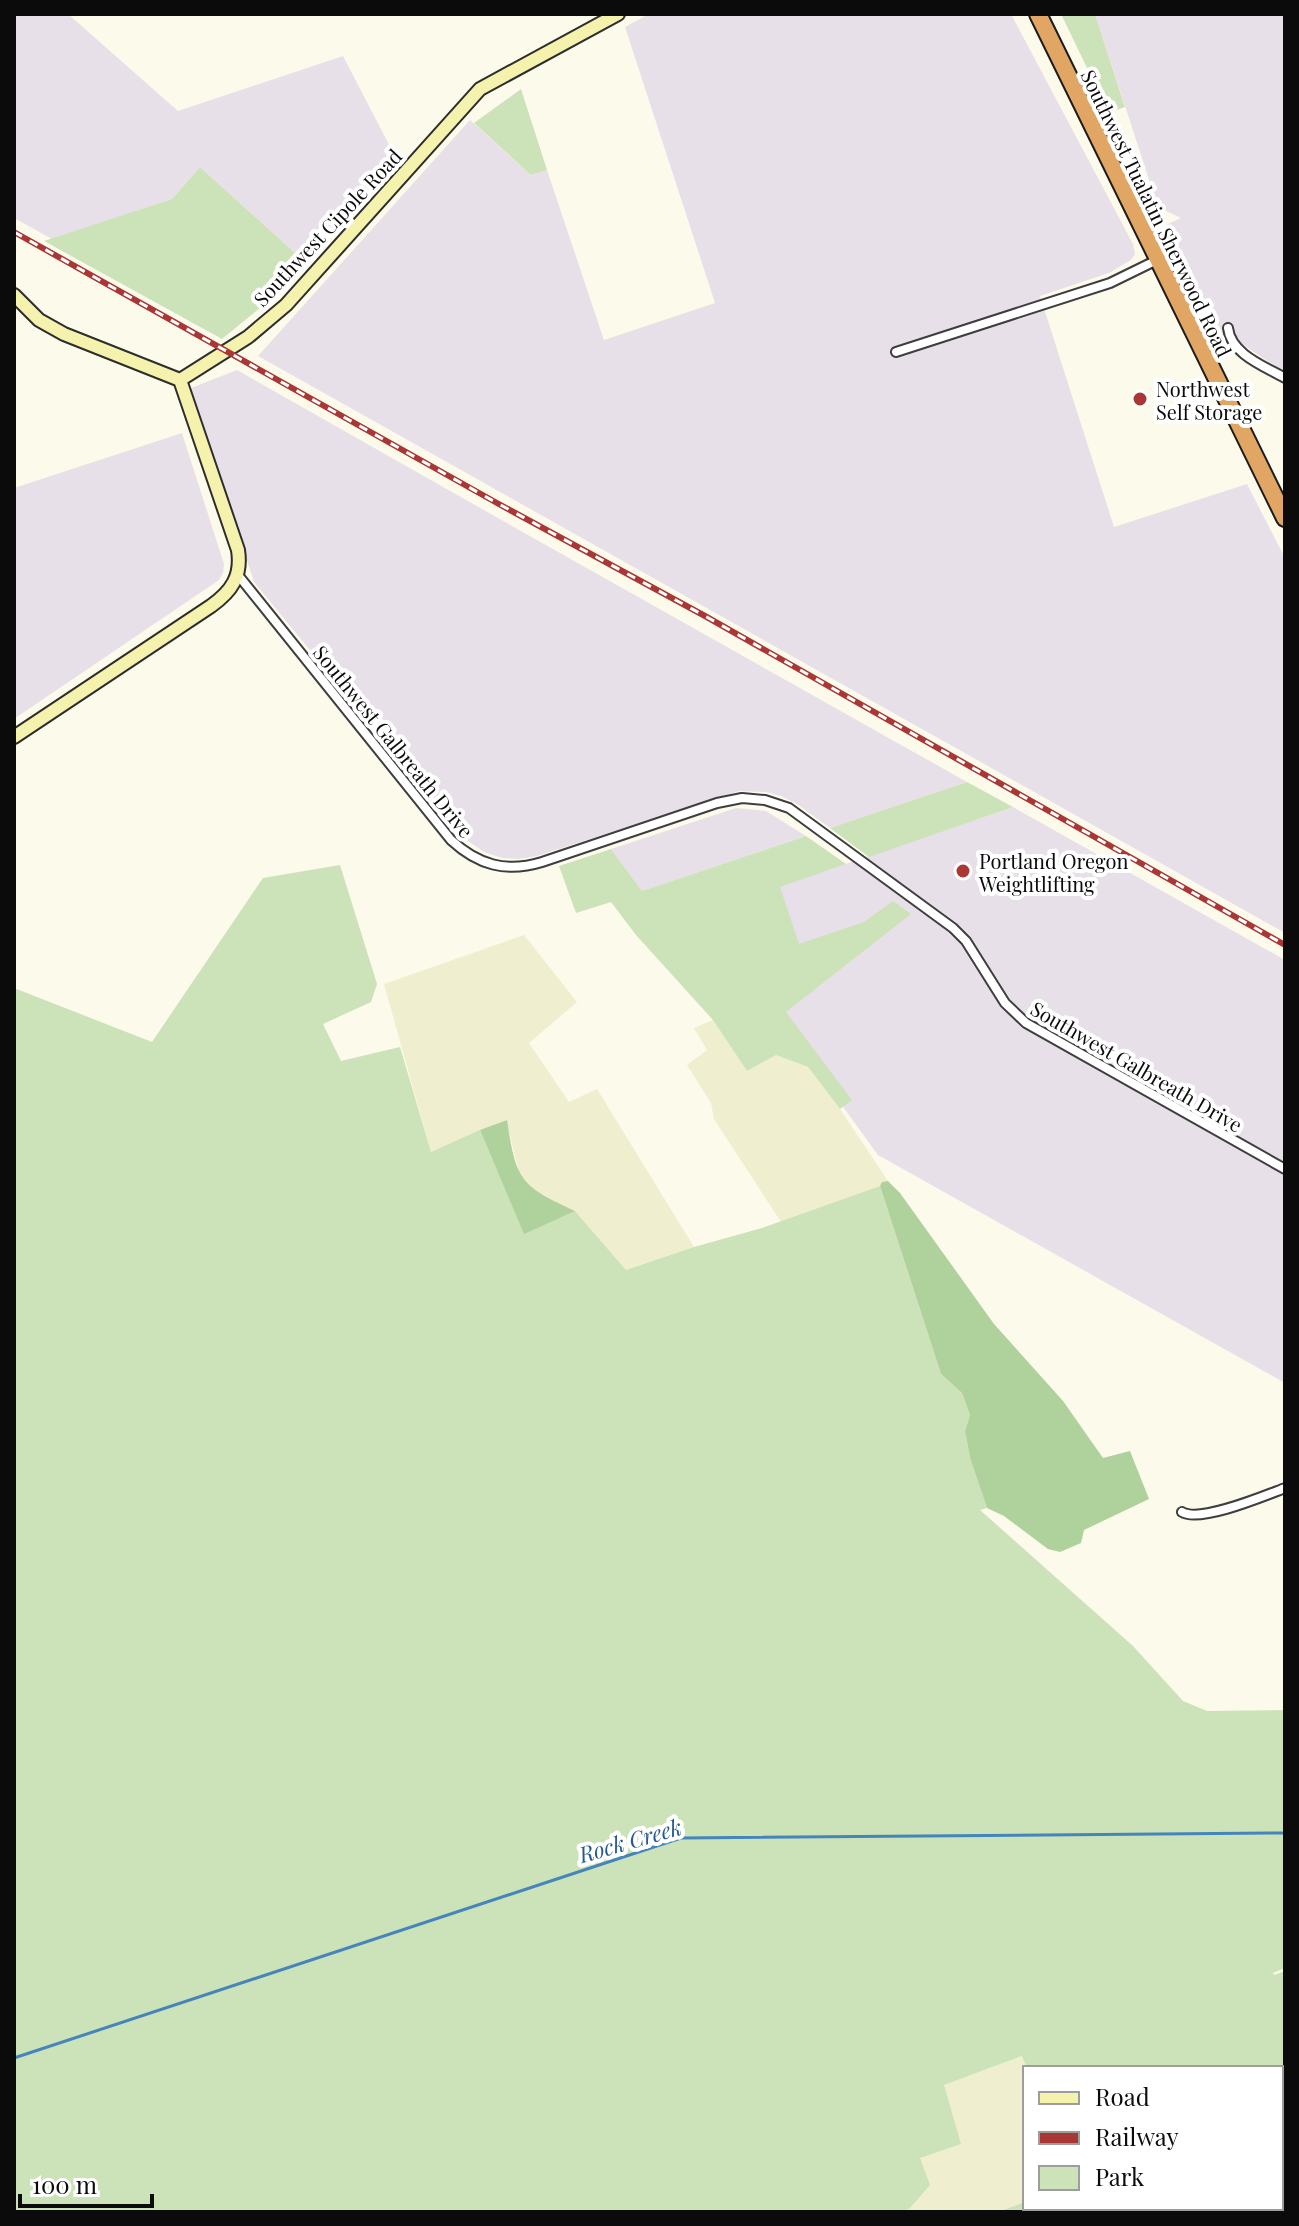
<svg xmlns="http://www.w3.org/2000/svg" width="1299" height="2226" font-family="'Playfair Display',serif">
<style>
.industrial{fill:#e8e0e9}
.farmland{fill:#efeece}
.green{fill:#cce2b9}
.forest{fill:#afd19b}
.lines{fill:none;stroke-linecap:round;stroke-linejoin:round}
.stream{stroke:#4685bb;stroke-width:3}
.street-casing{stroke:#3e3e3e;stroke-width:12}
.secondary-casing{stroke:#2d2d2d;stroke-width:16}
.highway-casing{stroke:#1c1c1c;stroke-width:20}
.street{stroke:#fff;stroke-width:8}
.secondary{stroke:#f5f2ae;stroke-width:12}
.highway{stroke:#e2a664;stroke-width:16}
.rail-casing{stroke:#a83735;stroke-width:6}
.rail{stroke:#fff;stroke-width:3;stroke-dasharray:9;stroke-linecap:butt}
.poi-dot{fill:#a83735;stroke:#fff;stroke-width:3}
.labels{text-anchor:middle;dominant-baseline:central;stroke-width:8;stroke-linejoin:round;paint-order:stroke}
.street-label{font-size:20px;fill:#0b0b0b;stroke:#fff}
.poi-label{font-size:20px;fill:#0b0b0b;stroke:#fff;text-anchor:start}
.water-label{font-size:22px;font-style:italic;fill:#25588c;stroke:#fff}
</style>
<rect width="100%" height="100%" fill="#fcfaeb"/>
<path class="industrial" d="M14,14H68L178,111L343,56L397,160L305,262L200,167L172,199L52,239L14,218Z
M649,14H1011L1133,244L1135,254L1131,260L1109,273L1040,296L1114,527L1247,484L1285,558V933L258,356L470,120L531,175L547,170L604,340L715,303L625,27Z
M1095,14H1285V373L1220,329L1164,226L1181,218L1158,207Z
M237,370L505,522L967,782L830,828L797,804L781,796L766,792L739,791L537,856L519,859L502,858L484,852L465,839L254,582L191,388Z
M182,433L224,564L223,573L219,580L14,719V488Z
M1013,807L1285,960V1383L878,1155L702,913Z
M736,808L766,811L806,836L642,891L611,849Z"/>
<path class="farmland" d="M524,935L577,1002L529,1043L569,1102L597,1089L694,1247L626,1270L575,1211L545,1198L521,1180L506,1120L431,1152L384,984Z
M713,1020L747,1071L776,1055L808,1067L840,1109L888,1181L882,1182L880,1186L781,1222L714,1119L711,1103L687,1065L707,1050L694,1028Z
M1023,2056L1027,2068H1025V2202L998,2212H901L909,2209L920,2158L944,2085Z"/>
<path class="green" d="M1061,14H1095L1125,107L1113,111L1108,101L1104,103Z
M521,89L547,170L531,175L474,123Z
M200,167L305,262L266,303L222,339L44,241L172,199Z
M967,782L1013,807L869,857L830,828Z
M806,836L846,864L780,887L799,944L864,922L893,901L911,914L786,1012L852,1100L840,1109L808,1067L776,1055L747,1071L713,1020L636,935L611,902L576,913L559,866L611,849L642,891Z
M340,865L377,984L371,1002L323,1024L341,1061L400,1047L431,1152L480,1130L524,1233L575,1211L626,1270L694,1247L762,1228L880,1186L941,1374L962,1393L970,1415L965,1431L970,1458L987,1508L980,1510L1133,1646L1183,1701L1207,1711L1285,1710V1968L1273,1973L1274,1975L1285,1971V2212H998L1025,2202V2208H1281V2068H1027L1022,2056L944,2085L961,2144L920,2158L930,2185L909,2209L901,2212H14V988L152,1042L263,878Z"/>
<path class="forest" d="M507,1120C516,1180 520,1186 575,1211L524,1234L480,1130Z
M888,1181L900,1193L994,1324L1063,1401L1103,1458L1130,1451L1149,1499L1084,1530L1081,1543L1060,1552L1048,1549L1004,1516L987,1508L970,1458L965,1431L970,1415L962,1393L941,1374L880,1186L882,1182Z"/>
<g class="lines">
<path class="stream" d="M14,2058L681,1838L1285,1833"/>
<g class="street-casing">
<path id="street" d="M1228,328C1231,354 1264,366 1285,378
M896,352L1110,283L1157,260
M238,575L451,840C478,865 506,873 542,862L717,803L742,798L765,800L789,808L953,928L966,941L1005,1003L1026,1023L1285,1169
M1182,1512C1200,1523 1264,1496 1285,1488"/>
</g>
<g class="secondary-casing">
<path id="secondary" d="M14,295L39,320L64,334L180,380
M180,380L248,337L286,305L480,89L618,14
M14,737L211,606C232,591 242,576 238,550L180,380"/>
</g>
<g class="highway-casing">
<path id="highway" d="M1038,14L1285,518"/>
</g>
<use href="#street" class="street"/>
<use href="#secondary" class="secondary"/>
<use href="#highway" class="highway"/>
<g class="rail-casing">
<path id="rail" d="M14,232L497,503L705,616L1285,945"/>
</g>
<use href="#rail" class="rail"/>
</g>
<g class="poi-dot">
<circle cx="1140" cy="399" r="8"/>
<circle cx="963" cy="871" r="8"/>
</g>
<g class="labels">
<g class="street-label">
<text transform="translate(1157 213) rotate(64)">Southwest Tualatin Sherwood Road</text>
<text transform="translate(327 227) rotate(-47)">Southwest Cipole Road</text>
<text transform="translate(394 741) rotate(51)">Southwest Galbreath Drive</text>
<text transform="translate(1137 1066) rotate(30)">Southwest Galbreath Drive</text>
</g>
<g class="poi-label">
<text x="1156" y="388">Northwest<tspan x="1156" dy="23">Self Storage</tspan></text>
<text x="979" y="860">Portland Oregon<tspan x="979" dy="23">Weightlifting</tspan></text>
</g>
<g class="water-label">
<text transform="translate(630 1840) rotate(-16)">Rock Creek</text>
</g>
</g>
<rect width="1299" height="2226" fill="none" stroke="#0b0b0b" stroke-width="32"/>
<rect x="1023" y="2066" width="260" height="144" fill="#ffffff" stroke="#9d9d9d" stroke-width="2"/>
<rect x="1039" y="2092" width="40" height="12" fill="#f5f2ae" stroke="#9d9d9d" stroke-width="2"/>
<text x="1095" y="2106" font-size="24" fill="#0b0b0b">Road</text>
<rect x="1039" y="2132" width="40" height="12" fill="#a83735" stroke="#9d9d9d" stroke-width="2"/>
<text x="1095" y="2146" font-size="24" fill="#0b0b0b">Railway</text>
<rect x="1039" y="2166" width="40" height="24" fill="#cce2b9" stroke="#9d9d9d" stroke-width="2"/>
<text x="1095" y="2186" font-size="24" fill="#0b0b0b">Park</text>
<path d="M20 2194v12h132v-12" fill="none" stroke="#0b0b0b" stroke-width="4"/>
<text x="32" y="2194" font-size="24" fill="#0b0b0b" stroke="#ffffff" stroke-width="6" paint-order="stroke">100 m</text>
</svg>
